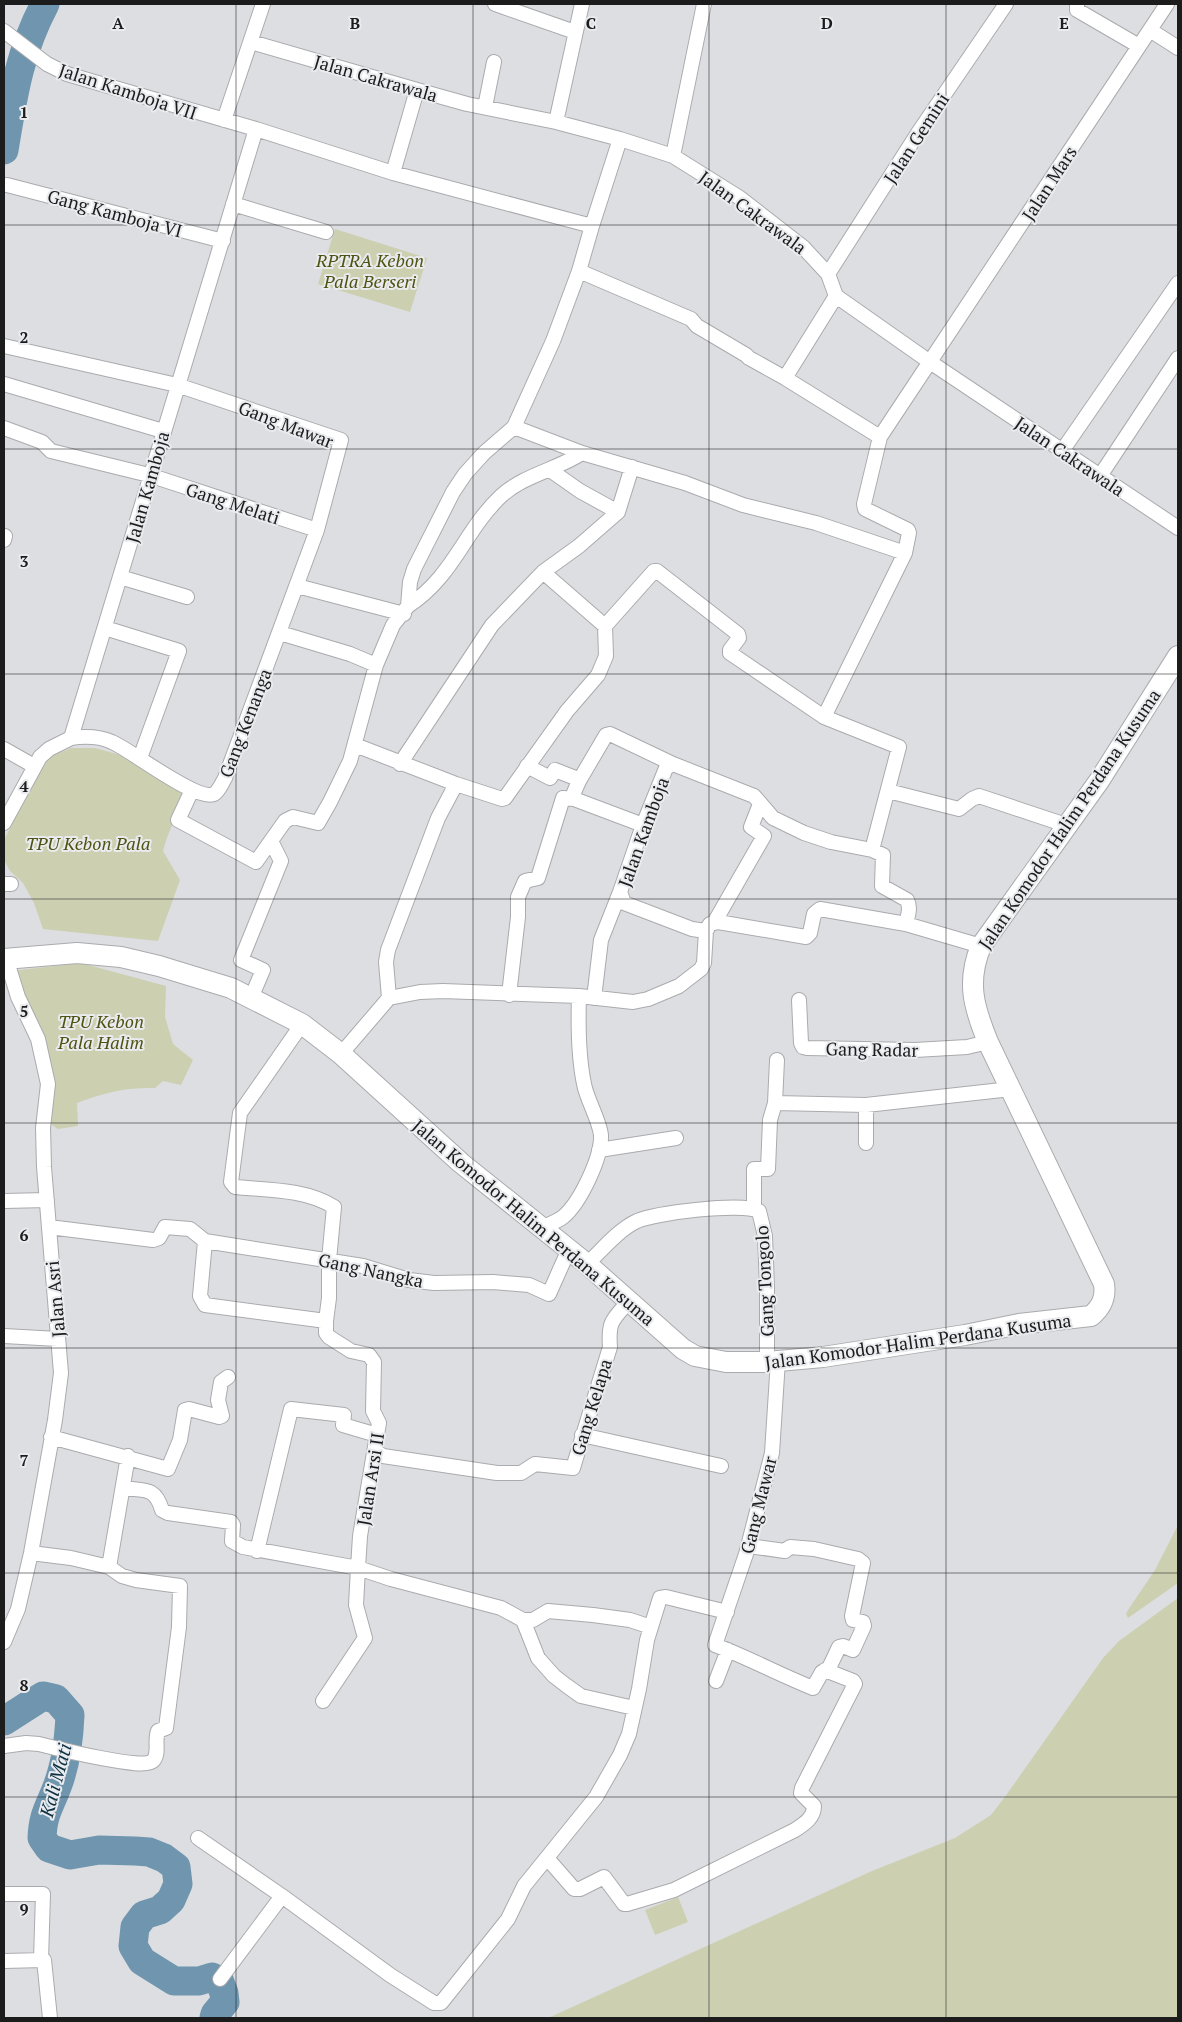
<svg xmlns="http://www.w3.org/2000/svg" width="1182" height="2022" font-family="'PT Serif',serif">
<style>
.green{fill:#ccd0b1}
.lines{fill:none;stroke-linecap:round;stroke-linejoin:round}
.river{stroke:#6f96ae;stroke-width:29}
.street-casing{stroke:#aaabae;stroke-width:16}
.secondary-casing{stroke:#aaabae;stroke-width:22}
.street{stroke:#fff;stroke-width:14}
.secondary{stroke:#fff;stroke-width:20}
.grid{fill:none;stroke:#1c1c1d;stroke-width:1;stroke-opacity:0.55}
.labels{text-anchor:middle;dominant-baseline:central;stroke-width:4;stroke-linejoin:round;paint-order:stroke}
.street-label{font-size:18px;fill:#1c1c1d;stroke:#eaebef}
.park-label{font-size:18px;font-style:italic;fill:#4f5311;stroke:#eaebef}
.water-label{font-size:19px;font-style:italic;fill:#0d3143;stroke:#eaebef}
.grid-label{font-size:16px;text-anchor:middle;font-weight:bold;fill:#1c1c1d;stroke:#eaebef;stroke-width:4;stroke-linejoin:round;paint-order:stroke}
</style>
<rect width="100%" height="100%" fill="#dddee2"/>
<path class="green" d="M335,229L427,258L410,312L318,284Z
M71,748H95L117,754L188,792C179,812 168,830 163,851L180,880L158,941L43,929L34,903L23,883L10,871L4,860V840L37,776L50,757Z
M81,963L166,986L165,1017L173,1044L193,1060L181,1085L163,1081L155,1088C126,1087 103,1093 77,1103L78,1126L58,1129L52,1125L53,1079L11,971Z
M1178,1525V1583L1128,1618L1126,1614L1128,1610L1155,1570Z
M1178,1598V2018H548L872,1871L955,1838L991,1815L1007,1794L1103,1658L1119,1641Z
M678,1897L688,1922L655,1935L645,1910Z"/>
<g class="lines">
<path class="river" d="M4,150C13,96 19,53 45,4
M4,1721L43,1696L56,1699L70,1715C69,1738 66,1764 57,1787C49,1808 43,1814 42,1838L49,1848L70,1855L99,1850L135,1851L149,1852L164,1858L176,1867L178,1884L171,1900L160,1910L144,1915L135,1927L133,1946L142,1961L174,1981H199L212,1977L219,1980L224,1993L225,2002L215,2014L214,2018"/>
<g class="street-casing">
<path id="street" d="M495,4L575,32
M1077,4V10L1139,46
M1150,30L1178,48
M4,31L47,64L67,74L256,129L393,173L592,226L620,139
M251,42L417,90L467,104L556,122L620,139L673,156L740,198L803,247L828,274L836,296L930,362L1178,528
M485,107L494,62
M224,120L263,4
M556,122L582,4
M673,156L704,4
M393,173L417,90
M7,185L223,241
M233,204L326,232
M592,226L579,271L691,319L697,326L746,355L749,358L785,378L880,437
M828,274L918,133L1006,4
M4,346L177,385L341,440L317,530L225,778C222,783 219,791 214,794C197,802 131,750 112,742C99,736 85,736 71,738
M785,378L836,296
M4,384L163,431
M514,427L582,453L685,483L743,505L816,523L905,553
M4,428L42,442L51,451L149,475L317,530
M1062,451L1178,283
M550,470L580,491L618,512
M1100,476L1178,358
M4,540L5,536
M120,577L187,597
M297,586L404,614
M408,606C454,576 464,531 501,496C524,475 556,470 582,453
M605,626L654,571H657L738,634L739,638L730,650V653L824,717
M105,628L179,651L140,758
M376,665L393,625L408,606L410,582L414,569L453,492L465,474L484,453L514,427L553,341L579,271
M355,745L456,784L502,799L505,798L567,711L598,675L606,656L605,626L543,572L579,546L618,512L632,467
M4,749L34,766
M400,764L492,625L543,572
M527,766L550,778L555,770L578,779L579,781L572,797L574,799L643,825
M579,781L606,735L610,734L673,764
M192,790L178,820L256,862L285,821L293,817L318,823L330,802L350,761L376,665L350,654L280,633
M888,791L959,809L972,799L979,796L1066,825
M4,823L40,757L49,749L71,738L256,129
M4,884H11
M714,923L764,836L751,827L760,804
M906,924C908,915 911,908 907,900L882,886L883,855L872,850L899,747L824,717L905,553L909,533L908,530L865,509L864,504L880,437L1167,4
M706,931L710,924L718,922L806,937L810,933L814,914L820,909L906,924L981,946
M509,995L518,917V897L525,881L538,878L563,798L574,799
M251,998L263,970L241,960L281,861L271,841
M389,998L386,962L388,950L438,818L456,784
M594,998L601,940L620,892
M799,1000L801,1043L803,1047L807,1048L915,1050L967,1047L988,1042
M302,1024L240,1113L231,1182L235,1187C267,1190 306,1189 334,1207L329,1260V1298L326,1321
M341,1054L389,998L420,992L443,991L579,996L633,1002L648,999L679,986L701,969L704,963L706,931L692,929L624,903L620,892L643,825L666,768L673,764L754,796L773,818L804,833L831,842L872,850
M775,1103L866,1105L1011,1089
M866,1105V1143
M599,1150L676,1138
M4,1201L47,1200
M754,1209V1169H768L770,1120L775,1103L777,1060
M49,1227L153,1240L159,1238L165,1227L190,1229L205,1241L200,1296L205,1305L326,1321V1333L329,1337L351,1351L369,1355L374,1362L373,1411L379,1423L360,1536L358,1568L391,1579L501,1608L523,1620H533L548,1611L593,1615L630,1620L651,1627
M543,1227C550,1224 558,1221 563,1217C580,1203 602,1157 601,1135C599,1119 587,1100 584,1084C578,1055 578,1026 579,996
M205,1241L363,1266L409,1280L434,1283L493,1282L529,1285L549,1294L569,1249
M587,1264C602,1250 618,1230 637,1221C655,1213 742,1202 759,1211L765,1236L767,1287V1362
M4,1336L58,1339
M582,1435L721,1466
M51,1437L168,1469L180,1440L185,1410L189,1409L219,1417L222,1416L218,1400L221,1382L228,1377
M375,1451L383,1456L497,1473H521L535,1464L573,1468L610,1347C608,1320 613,1320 629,1301
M123,1488C144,1491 155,1486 162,1510L168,1513L231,1522L233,1525L232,1541L243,1547L358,1568L356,1605L365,1638L323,1701
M749,1546L785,1551L790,1547L814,1549L858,1559L863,1563L852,1616L853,1620L863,1622L864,1626L853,1650L843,1646L839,1647L829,1668L822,1672L813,1688C780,1675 749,1658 715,1645L746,1554L772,1453L778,1360
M257,1551L291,1409L344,1415L343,1425L377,1435
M109,1567L128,1456
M523,1620L538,1658L554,1676L567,1686L581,1696L634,1708
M4,1642L18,1609L31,1553L55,1420L61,1373L44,1167L43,1128L48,1084L38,1039L18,997L6,958
M716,1681L728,1650
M4,1746L26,1743L39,1744C55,1748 145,1771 153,1761C160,1753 154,1741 158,1731L166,1728L179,1627L180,1586L136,1580L122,1576L109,1567L71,1558L31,1553
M198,1838L282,1896L390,1975L434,2003H441L508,1919L524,1886L596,1797L620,1755L629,1734L639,1689L647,1640L660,1598L666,1597L727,1612
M547,1858L574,1889H580L604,1877L624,1904H627L674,1890L795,1830C804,1824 814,1818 814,1806L801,1793L802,1788L855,1684L853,1681L825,1670
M4,1894H43L41,1960
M4,1961L44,1960L50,2018
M220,1979L282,1896"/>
</g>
<g class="secondary-casing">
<path id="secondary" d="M4,959L77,953L121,957L159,966L231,988L302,1024L341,1054L461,1163L587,1264L683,1349L695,1356L726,1362H767L823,1357L965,1335L1019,1324L1091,1316C1102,1307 1106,1297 1104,1284L988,1042C974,1008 966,982 981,946L1099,781L1178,656"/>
</g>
<use href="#street" class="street"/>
<use href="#secondary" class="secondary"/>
</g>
<path class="grid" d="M236,4V2018M473,4V2018M709,4V2018M946,4V2018M4,225H1178M4,449H1178M4,674H1178M4,899H1178M4,1123H1178M4,1348H1178M4,1573H1178M4,1797H1178"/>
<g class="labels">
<g class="street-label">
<text transform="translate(376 78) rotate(16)">Jalan Cakrawala</text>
<text transform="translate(128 91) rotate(18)">Jalan Kamboja VII</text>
<text transform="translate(916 138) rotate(-57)">Jalan Gemini</text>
<text transform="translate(1049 183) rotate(-57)">Jalan Mars</text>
<text transform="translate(753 212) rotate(36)">Jalan Cakrawala</text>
<text transform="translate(115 213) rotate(15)">Gang Kamboja VI</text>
<text transform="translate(286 424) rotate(21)">Gang Mawar</text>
<text transform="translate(1070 456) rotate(34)">Jalan Cakrawala</text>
<text transform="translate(147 487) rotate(-74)">Jalan Kamboja</text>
<text transform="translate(233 503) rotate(18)">Gang Melati</text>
<text transform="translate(245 723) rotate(-69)">Gang Kenanga</text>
<text transform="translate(1069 819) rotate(-56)">Jalan Komodor Halim Perdana Kusuma</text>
<text transform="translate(643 832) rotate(-70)">Jalan Kamboja</text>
<text transform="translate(872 1049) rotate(1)">Gang Radar</text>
<text transform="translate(534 1222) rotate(40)">Jalan Komodor Halim Perdana Kusuma</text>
<text transform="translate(371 1270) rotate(12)">Gang Nangka</text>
<text transform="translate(764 1281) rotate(-93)">Gang Tongolo</text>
<text transform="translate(55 1299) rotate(-95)">Jalan Asri</text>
<text transform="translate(918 1341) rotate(-8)">Jalan Komodor Halim Perdana Kusuma</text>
<text transform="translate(591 1407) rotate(-73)">Gang Kelapa</text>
<text transform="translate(370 1479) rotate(-81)">Jalan Arsi II</text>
<text transform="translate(758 1505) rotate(-76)">Gang Mawar</text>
</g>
<g class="park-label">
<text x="370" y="260">RPTRA Kebon<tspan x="370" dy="21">Pala Berseri</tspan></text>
<text x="88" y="843">TPU Kebon Pala</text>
<text x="101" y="1021">TPU Kebon<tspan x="101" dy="21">Pala Halim</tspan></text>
</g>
<g class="water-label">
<text transform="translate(55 1780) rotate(-75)">Kali Mati</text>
</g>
</g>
<g class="grid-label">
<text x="118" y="29">A</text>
<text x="355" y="29">B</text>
<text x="591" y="29">C</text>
<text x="827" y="29">D</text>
<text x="1064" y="29">E</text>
<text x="24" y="118">1</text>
<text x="24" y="343">2</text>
<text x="24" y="567">3</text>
<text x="24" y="792">4</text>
<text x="24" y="1017">5</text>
<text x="24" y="1241">6</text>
<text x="24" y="1466">7</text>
<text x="24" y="1691">8</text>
<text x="24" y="1915">9</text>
</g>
<rect width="1182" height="2022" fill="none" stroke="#1c1c1d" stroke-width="10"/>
</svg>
